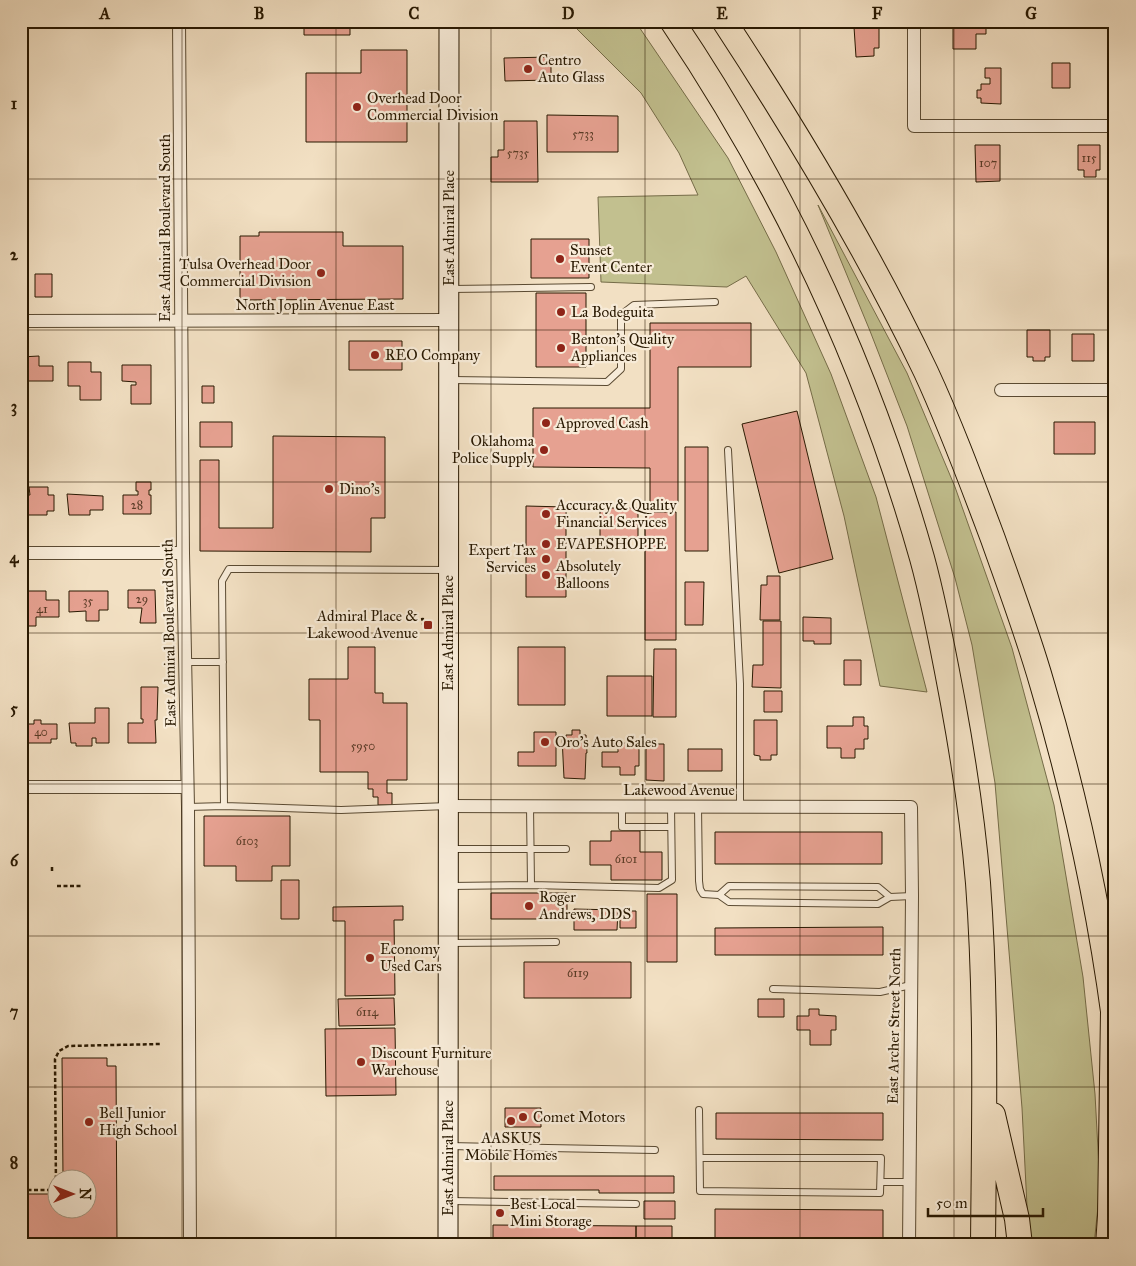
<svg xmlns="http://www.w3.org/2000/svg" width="1136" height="1266" font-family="'IM FELL Great Primer',serif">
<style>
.green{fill:#c2c08f;stroke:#756c48}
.building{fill:#e6a191;stroke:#281801}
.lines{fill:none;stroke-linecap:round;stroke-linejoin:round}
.lane-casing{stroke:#5a4a32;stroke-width:8}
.street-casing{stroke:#5a4a32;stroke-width:14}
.secondary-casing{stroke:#281801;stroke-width:21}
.highway-casing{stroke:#281801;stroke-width:26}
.path{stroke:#281801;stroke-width:2.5;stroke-dasharray:4 2.5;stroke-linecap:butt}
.lane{stroke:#f7ebd8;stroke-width:6}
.street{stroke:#f7ebd8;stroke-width:12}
.secondary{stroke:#f7ebd8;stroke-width:19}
.highway{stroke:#f2e0c3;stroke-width:24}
.grid{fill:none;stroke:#281801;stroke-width:1;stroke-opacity:0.55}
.poi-dot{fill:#8f2418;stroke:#f7ebd8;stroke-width:2}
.labels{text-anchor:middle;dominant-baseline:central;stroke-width:4.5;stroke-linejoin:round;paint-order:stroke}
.number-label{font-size:12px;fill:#583a25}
.poi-label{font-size:15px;fill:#281801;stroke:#f7ebd8;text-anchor:start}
.street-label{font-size:15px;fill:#281801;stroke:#f7ebd8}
.neatline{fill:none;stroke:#281801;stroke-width:2}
.grid-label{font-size:16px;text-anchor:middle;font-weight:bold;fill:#281801}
</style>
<rect width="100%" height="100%" fill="#f2e0c3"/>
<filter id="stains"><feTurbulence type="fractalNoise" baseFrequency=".004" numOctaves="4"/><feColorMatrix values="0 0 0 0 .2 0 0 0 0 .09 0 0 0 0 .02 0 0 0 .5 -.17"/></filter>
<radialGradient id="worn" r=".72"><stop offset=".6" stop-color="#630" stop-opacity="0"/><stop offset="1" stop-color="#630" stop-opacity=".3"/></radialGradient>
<path class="green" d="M572,21H635L728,158L776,252L831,374L876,497L927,692L880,686L844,516L806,373L746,276L727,287L601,282L598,197L698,195L679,153L641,93L575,27Z
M818,205L907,373L955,487L1012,648L1054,805L1083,977L1095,1094L1100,1187L1094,1245H1029L1022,1108L995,783L972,645L955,578L907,426L870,331Z"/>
<path class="building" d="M304,21H350V35H304Z
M953,21H986V34H976V49H953Z
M854,27H879V48H874V56L856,57Z
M361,50H407V142H306V73H361Z
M551,57V80L505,81L504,58Z
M1052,63H1070V88H1052Z
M985,68H1001V104L981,103V98H977V90H981V84H990V78H985Z
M547,115L618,116V152H547Z
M504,121H537L538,182H491V157H498V150H504Z
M975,145H1000V181L976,182Z
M1078,145H1100V170H1096V177H1084V170H1078Z
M1113,156H1115V180H1113Z
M259,232H343V246H403V299L240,300V236H259Z
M531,239H589V278H531Z
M35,274H52V297H35Z
M536,293H586V367H536Z
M650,323H751V367H678V504H650V468L533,467V408H650Z
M1111,326H1115V355H1111Z
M1027,330H1050V357H1045V361H1033V357H1027Z
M1072,334H1094V361H1072Z
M349,341H402V370H349Z
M39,356V366H53V381H21V357Z
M68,362H91V372H101V400H80V386H68Z
M122,365H151V404H131V385H136V382L122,381Z
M202,386H214V403H202Z
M797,411L833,559L779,573L742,424Z
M200,422H232V447H200Z
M1054,422H1095V454H1054Z
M273,436L385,437V518H371V552L200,551V460H219V528H273Z
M685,447H708V551H685Z
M136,482H151V490H149V495H151V514H123V495H138V491H136Z
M29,487H48V495H54V511H47V515H21V495H30Z
M67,494L103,496V510H90V515H69Z
M526,506L566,507V597H526Z
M600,508H638V540H600Z
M645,512H676V640H645Z
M767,576H780V620H760L761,585H767Z
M685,582H704L703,625H685Z
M128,590H155L156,623H140L142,608H128Z
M24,591H46V600H59V617H36V626H24Z
M69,591H108V610H99V621H86V611L69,612Z
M803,617L831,618V644H814V641H803Z
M763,621H781V688L752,687L753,665H763Z
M348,647H375V693H383V703H407V780H387V793H392V805H378V797H373V789H368V772H320V720H309V679H348Z
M518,647H565V705H518Z
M654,649H676V717H653Z
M844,660H861V685H844Z
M607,676H652V716H607Z
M141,687H158L157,720H155L156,743H128V723H143V719H141Z
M764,691H782V712H764Z
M95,708H109V743H96V738H92V746H76V743H71L69,723H95Z
M853,717H864V726H868V739H864V749H855V758H841V748H827V726H853Z
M34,720H41V724H57V739H51V743H25V724H34Z
M754,720H777V755H771V760H760V756L754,755Z
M572,730H580V735H586L587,753H586L585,779L564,778L562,737H566V735H572Z
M534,732H556V766H518V752H534Z
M618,743H639V766H635V775H620V767H602V752H618Z
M646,744H664V781L646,780Z
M688,749H722V771H688Z
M204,816H290V866H272V881H236V866H204Z
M611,831H640V852H662V880H611V865H590V841H611Z
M715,832H882V864H715Z
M281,880H299V919H281Z
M491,893H567V919H491Z
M647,894H677V962H647Z
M403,906V920H394L395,995L345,996V921H333V907Z
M574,909L618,910L617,930H574Z
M620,911H636V928H620Z
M883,927V955H715V928Z
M524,962H631V998H524Z
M394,998L395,1025L339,1026L338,999Z
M758,999H784V1017H758Z
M809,1009H819V1015L836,1016V1030H831V1045H810V1030H797V1016H809Z
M395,1028L396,1095L326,1096L325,1029Z
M62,1058H107V1066H116L117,1245H21L22,1194H58V1208H88V1178H63Z
M505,1108H541V1127H505Z
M716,1113H883V1140L716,1139Z
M494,1176H674V1193H599V1190H494Z
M644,1201H675V1219H644Z
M715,1209L883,1210V1238H715Z
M493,1225L636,1226V1243H493Z
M636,1226H672V1241L636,1240Z"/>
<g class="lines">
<g class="lane-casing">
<path id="lane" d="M451,289L591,287
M451,380L607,382L621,369V315L634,305L715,302
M728,450L740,684V807
M186,662H223
M224,806L341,810L448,806
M530,806L531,885
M188,807L224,806L222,581L229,569L447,570
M622,807V827H671
M698,807L699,881L700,889L703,894L719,895L729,902L878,904L890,897L912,896
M450,849H566
M451,886L531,885L659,888L672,880L671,807
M719,895L729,886L878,887L890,897
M449,943L556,942
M773,989L880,992L911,985
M699,1110L700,1191L880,1193L881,1158H700
M449,1146L655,1150
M881,1182H909
M450,1201L636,1204"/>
</g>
<g class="street-casing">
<path id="street" d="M179,21L183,553L188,807L190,1245
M914,21V126H1115
M21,321L449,320
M1001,390H1115
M21,553H183
M21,787H187
M448,806L911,807L912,896L909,1245"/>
</g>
<g class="secondary-casing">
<path id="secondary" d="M448,1245L449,21"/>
</g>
<g class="highway-casing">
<path id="highway" d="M672,21C783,186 868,367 922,558C935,605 944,655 953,703C964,763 973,823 978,883C987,1003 984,1124 983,1245
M724,21C798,134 868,250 926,372C951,426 972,483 993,539C1010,587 1028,635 1042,684C1075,795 1100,911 1115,1026
M993,1115L1017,1219L1020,1245
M1108,1245L1110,1216L1113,1011"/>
</g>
<path class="path" d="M408,620L423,619V624H431
M52,867V872
M57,886H82
M21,1190H56L55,1059L59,1051L68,1046L160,1044"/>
<use href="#lane" class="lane"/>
<use href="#street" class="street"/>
<use href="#secondary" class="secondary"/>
<use href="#highway" class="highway"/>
</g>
<path class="grid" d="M182,21V1245M336,21V1245M491,21V1245M645,21V1245M800,21V1245M954,21V1245M21,179H1115M21,330H1115M21,482H1115M21,633H1115M21,784H1115M21,936H1115M21,1087H1115"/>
<g class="poi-dot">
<circle cx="528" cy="69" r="5"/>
<circle cx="357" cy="107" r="5"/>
<circle cx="560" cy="259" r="5"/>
<circle cx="321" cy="273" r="5"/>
<circle cx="561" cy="312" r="5"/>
<circle cx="561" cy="348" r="5"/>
<circle cx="375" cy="355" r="5"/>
<circle cx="546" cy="423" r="5"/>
<circle cx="544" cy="450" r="5"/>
<circle cx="329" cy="489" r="5"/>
<circle cx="546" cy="514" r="5"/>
<circle cx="546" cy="544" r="5"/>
<circle cx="546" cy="559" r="5"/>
<circle cx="546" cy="575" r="5"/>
<rect x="423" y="620" width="10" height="10" rx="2.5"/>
<circle cx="545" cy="742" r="5"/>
<circle cx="529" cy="906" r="5"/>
<circle cx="370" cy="958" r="5"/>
<circle cx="361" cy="1062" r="5"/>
<circle cx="523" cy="1117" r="5"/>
<circle cx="511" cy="1121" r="5"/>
<circle cx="89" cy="1122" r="5"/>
<circle cx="500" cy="1213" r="5"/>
</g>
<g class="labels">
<g class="number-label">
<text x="583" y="134">5733</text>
<text x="518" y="153">5735</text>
<text x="1089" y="158">115</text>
<text x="988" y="163">107</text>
<text x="137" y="505">28</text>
<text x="142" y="599">29</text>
<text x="88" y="601">35</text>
<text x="42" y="609">41</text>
<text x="41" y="732">40</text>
<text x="363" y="746">5950</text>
<text x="247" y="841">6103</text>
<text x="626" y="859">6101</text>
<text x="578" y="973">6119</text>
<text x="367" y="1012">6114</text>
</g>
<g class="poi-label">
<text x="538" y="60">Centro<tspan x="538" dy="17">Auto Glass</tspan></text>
<text x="367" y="98">Overhead Door<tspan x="367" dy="17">Commercial Division</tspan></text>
<text x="570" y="250">Sunset<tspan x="570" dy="17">Event Center</tspan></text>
<text x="311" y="264" text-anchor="end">Tulsa Overhead Door<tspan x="311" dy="17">Commercial Division</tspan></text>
<text x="571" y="312">La Bodeguita</text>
<text x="571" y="339">Benton's Quality<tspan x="571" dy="17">Appliances</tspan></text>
<text x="385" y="355">REO Company</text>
<text x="556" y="423">Approved Cash</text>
<text x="534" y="441" text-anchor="end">Oklahoma<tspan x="534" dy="17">Police Supply</tspan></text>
<text x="339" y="489">Dino's</text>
<text x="556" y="505">Accuracy &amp; Quality<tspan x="556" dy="17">Financial Services</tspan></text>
<text x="556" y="544">EVAPESHOPPE</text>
<text x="536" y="550" text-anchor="end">Expert Tax<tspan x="536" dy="17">Services</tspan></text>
<text x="556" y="566">Absolutely<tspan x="556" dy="17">Balloons</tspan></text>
<text x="418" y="616" text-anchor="end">Admiral Place &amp;<tspan x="418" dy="17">Lakewood Avenue</tspan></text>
<text x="555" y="742">Oro's Auto Sales</text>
<text x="539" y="897">Roger<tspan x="539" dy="17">Andrews, DDS</tspan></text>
<text x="380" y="949">Economy<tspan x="380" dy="17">Used Cars</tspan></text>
<text x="371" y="1053">Discount Furniture<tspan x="371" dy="17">Warehouse</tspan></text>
<text x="99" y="1113">Bell Junior<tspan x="99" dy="17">High School</tspan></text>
<text x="533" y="1117">Comet Motors</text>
<text x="511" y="1138" text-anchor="middle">AASKUS<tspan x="511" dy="17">Mobile Homes</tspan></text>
<text x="510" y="1204">Best Local<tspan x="510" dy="17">Mini Storage</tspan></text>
</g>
<g class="street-label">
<text transform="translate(165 228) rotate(-90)">East Admiral Boulevard South</text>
<text transform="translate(449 228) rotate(-90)">East Admiral Place</text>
<text x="315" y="305">North Joplin Avenue East</text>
<text transform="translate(169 633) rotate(-91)">East Admiral Boulevard South</text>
<text transform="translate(448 633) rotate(-90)">East Admiral Place</text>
<text x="679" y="790">Lakewood Avenue</text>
<text transform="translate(894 1026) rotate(-89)">East Archer Street North</text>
<text transform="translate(448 1158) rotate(-90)">East Admiral Place</text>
</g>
</g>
<rect width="1136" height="1266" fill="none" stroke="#f2e0c3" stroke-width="55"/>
<g transform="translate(72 1194) rotate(90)"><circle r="24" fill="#f7ebd8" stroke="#a49782"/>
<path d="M0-4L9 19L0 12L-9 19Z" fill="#8f2418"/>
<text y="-8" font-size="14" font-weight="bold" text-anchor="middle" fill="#281801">N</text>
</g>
<path d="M928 1208v8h115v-8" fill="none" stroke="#281801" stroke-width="2.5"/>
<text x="936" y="1208" font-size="15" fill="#281801" stroke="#f7ebd8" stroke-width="4" paint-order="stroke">50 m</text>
<rect x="28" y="28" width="1080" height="1210" class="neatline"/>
<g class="grid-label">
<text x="105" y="19">A</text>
<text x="259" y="19">B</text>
<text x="414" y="19">C</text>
<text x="568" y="19">D</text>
<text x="722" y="19">E</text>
<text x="877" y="19">F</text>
<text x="1031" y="19">G</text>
<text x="14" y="109">1</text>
<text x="14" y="260">2</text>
<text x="14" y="412">3</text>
<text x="14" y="563">4</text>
<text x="14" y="714">5</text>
<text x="14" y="866">6</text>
<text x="14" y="1017">7</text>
<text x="14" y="1168">8</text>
</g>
<rect width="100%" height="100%" filter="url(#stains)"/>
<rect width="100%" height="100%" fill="url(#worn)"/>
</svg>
